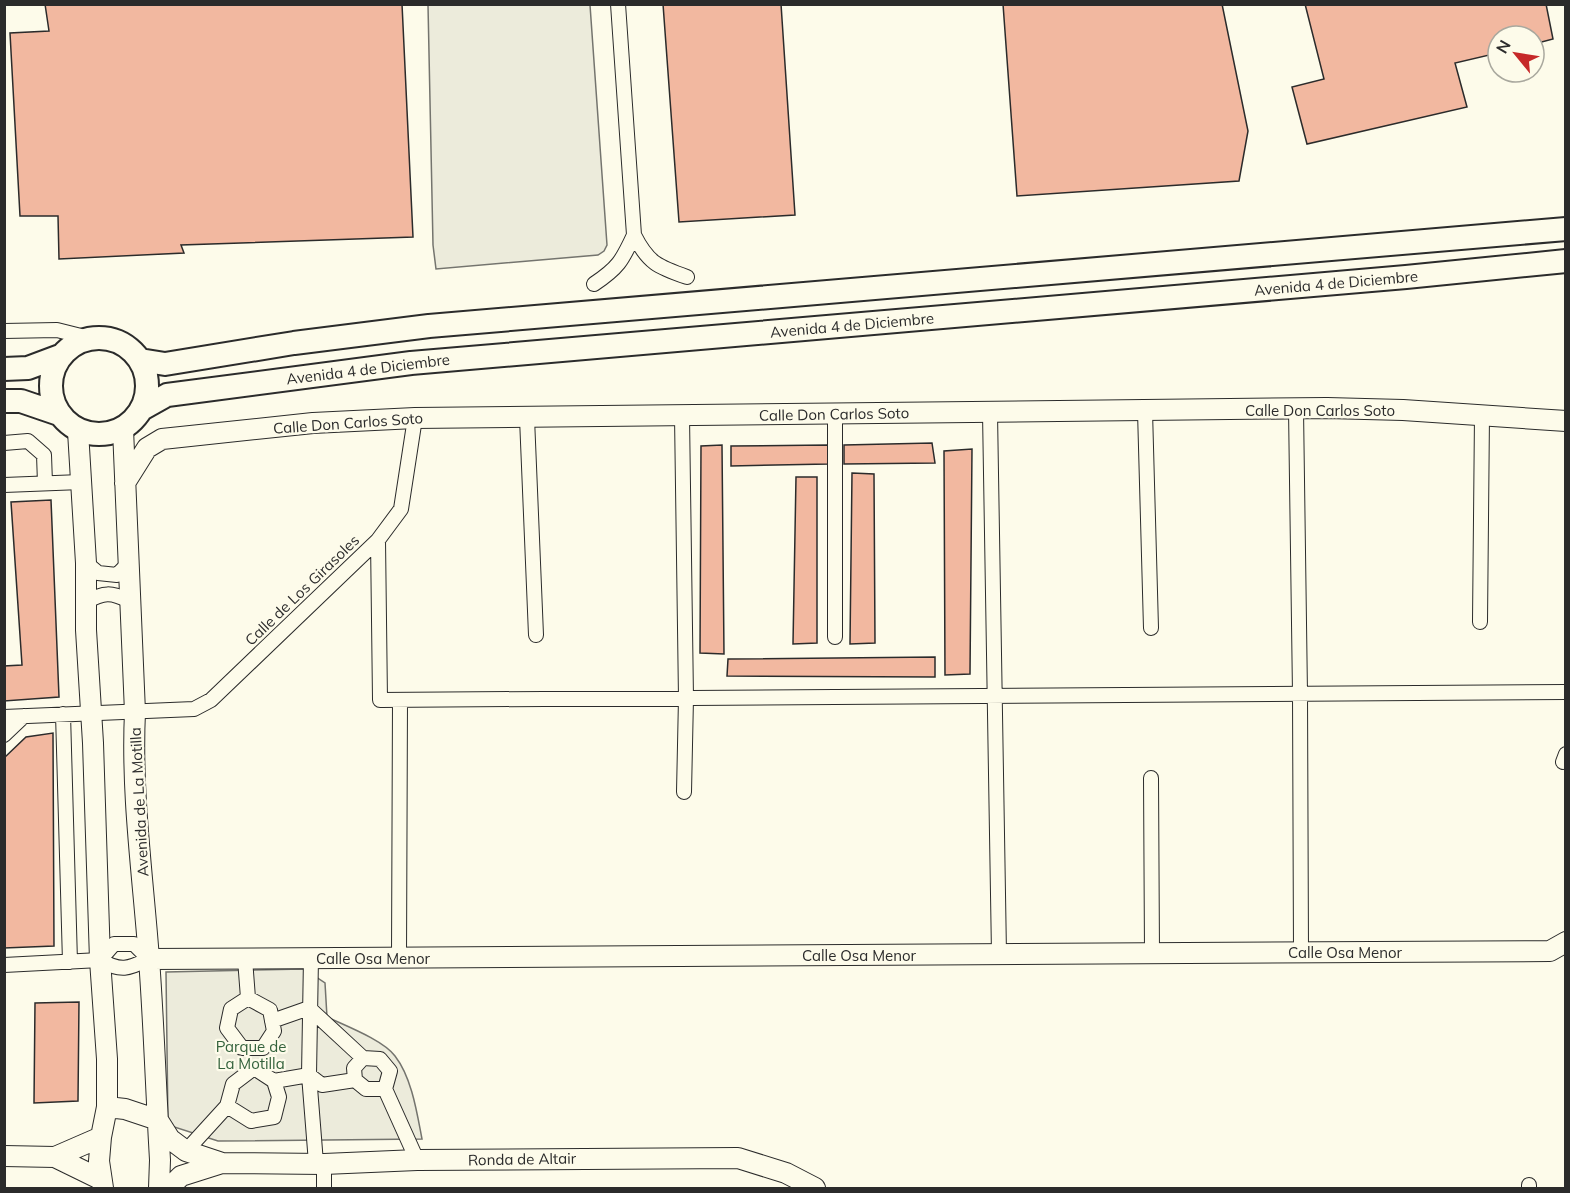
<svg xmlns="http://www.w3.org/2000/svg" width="1570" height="1193" font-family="Mulish,sans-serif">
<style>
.green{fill:#ecebdb;stroke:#74746e;stroke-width:1.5}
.building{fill:#f2b8a0;stroke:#2b2b2b;stroke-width:1.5}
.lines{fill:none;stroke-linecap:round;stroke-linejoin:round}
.street-casing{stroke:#2b2b2b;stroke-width:16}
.secondary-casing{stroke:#2b2b2b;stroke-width:22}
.primary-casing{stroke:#2b2b2b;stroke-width:26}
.street{stroke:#fdfbea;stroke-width:14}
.secondary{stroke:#fdfbea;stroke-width:20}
.primary{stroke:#fdfbea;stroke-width:22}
.labels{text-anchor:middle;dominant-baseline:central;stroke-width:4.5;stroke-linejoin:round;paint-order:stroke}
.street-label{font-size:15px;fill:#2b2b2b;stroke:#fdfbea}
.park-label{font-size:15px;fill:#34623c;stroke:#fdfbea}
</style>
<rect width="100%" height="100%" fill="#fdfbea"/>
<path class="green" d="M428,5H590L607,245L604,251L598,255L436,269L433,245Z
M304,969L325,983L327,1017C346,1026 383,1040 395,1056C412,1078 417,1113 422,1139L218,1141L168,1125L166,972Z"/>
<path class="building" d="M45,4H402L413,237L181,245L184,253L59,259L58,216H20L10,33L49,31Z
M663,4H781L795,215L679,222Z
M1003,4H1222L1248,131L1239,181L1017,196Z
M1305,4H1546L1553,39L1534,44V36H1498V53L1455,63L1467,107L1307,144L1292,87L1324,79Z
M932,443L935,463L844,464V445Z
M722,445L724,654L700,653L701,446Z
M828,445V464L731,466V446Z
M972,449L970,674L945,675L944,451Z
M852,473L874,474L875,643L850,644Z
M796,477H817V643L793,644Z
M51,500L59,697L4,701V666L22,665L11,502Z
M935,657V677L727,676L728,659Z
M53,733L54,946L4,948V758L26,737Z
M79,1002L78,1101L34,1103L35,1003Z"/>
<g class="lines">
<g class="street-casing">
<path id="street" d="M618,4L634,235C648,263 658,267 687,277
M594,284C618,268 622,261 634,235
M4,331L57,330L89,338
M1296,409L1300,694L1301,952
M1145,411L1151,628
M990,413L999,954
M682,416L686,698L684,792
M527,418L536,635
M4,443L28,441L44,455L45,483
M4,485L81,482
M378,540L380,700L1566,692
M86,563L98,573L117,575L129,563
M86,602C104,592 111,592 129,601
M1480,622L1482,415
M835,637V414
M63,714L70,962
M4,717L194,709L211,700L378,540L401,509L415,418
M4,735L24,716
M1563,762L1566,754
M1151,778L1152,953
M114,944H134L149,959C128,969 121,972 100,960Z
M311,958L309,1075L316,1163
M399,958L400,700
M245,959L248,998
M4,965L100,960
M248,998L270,1010L274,1031L263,1048H242L227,1028L231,1009Z
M309,1008L363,1058
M272,1021L309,1008
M254,1068L274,1081L309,1075L322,1085L355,1080
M385,1089H366L355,1080L354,1068L363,1058L380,1059L390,1071L385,1089L417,1160
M227,1106L251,1121L274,1117L279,1097L274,1081
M186,1151L227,1106L233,1084L254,1068
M1529,1185V1188
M324,1188V1164"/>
</g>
<g class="secondary-casing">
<path id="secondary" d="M123,429L135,712C131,794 143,877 149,959C154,1026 156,1093 160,1160L159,1188
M78,431L86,563V630L93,743L100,960L107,1059V1107L101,1137L99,1161L103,1188
M125,483L147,448L162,439L313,423L415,418L1327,408L1403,410L1566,421
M149,959L1550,951L1566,942
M107,1107L125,1109L158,1120
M158,1120L170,1139L186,1151L222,1163L324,1164L417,1160L738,1158L786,1173L815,1188
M4,1156L55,1157L100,1179
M55,1157L101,1137
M169,1188L181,1176L222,1163"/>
</g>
<g class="primary-casing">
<path id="primary" d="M51 386a48 48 0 1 1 96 0a48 48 0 1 1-96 0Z
M140,360L165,364L294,343L429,326L1566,229
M4,369L28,368L60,356
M4,401H21L59,414
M142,409L167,395L411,363L1406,277L1566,261"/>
</g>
<use href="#street" class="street"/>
<use href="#secondary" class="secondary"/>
<use href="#primary" class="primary"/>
</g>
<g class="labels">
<g class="street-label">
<text transform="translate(1336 283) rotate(-5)">Avenida 4 de Diciembre</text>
<text transform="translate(852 325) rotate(-5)">Avenida 4 de Diciembre</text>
<text transform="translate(368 369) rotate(-7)">Avenida 4 de Diciembre</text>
<text x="1320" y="410">Calle Don Carlos Soto</text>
<text transform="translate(834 414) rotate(-1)">Calle Don Carlos Soto</text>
<text transform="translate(348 423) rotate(-4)">Calle Don Carlos Soto</text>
<text transform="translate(302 590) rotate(-44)">Calle de Los Girasoles</text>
<text transform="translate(139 802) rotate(-93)">Avenida de La Motilla</text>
<text x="1345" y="952">Calle Osa Menor</text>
<text x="859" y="955">Calle Osa Menor</text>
<text x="373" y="958">Calle Osa Menor</text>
<text transform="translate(522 1159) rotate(-1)">Ronda de Altair</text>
</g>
<g class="park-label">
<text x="251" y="1046">Parque de<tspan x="251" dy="17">La Motilla</tspan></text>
</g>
</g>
<rect width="1570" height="1193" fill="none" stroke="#2b2b2b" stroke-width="12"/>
<g transform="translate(1516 54) rotate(300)"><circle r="28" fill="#fdfbea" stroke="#a9a89e" stroke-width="1.5"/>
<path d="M0-4.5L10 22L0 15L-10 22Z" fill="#c62828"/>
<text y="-9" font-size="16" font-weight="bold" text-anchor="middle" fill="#2b2b2b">N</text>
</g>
</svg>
